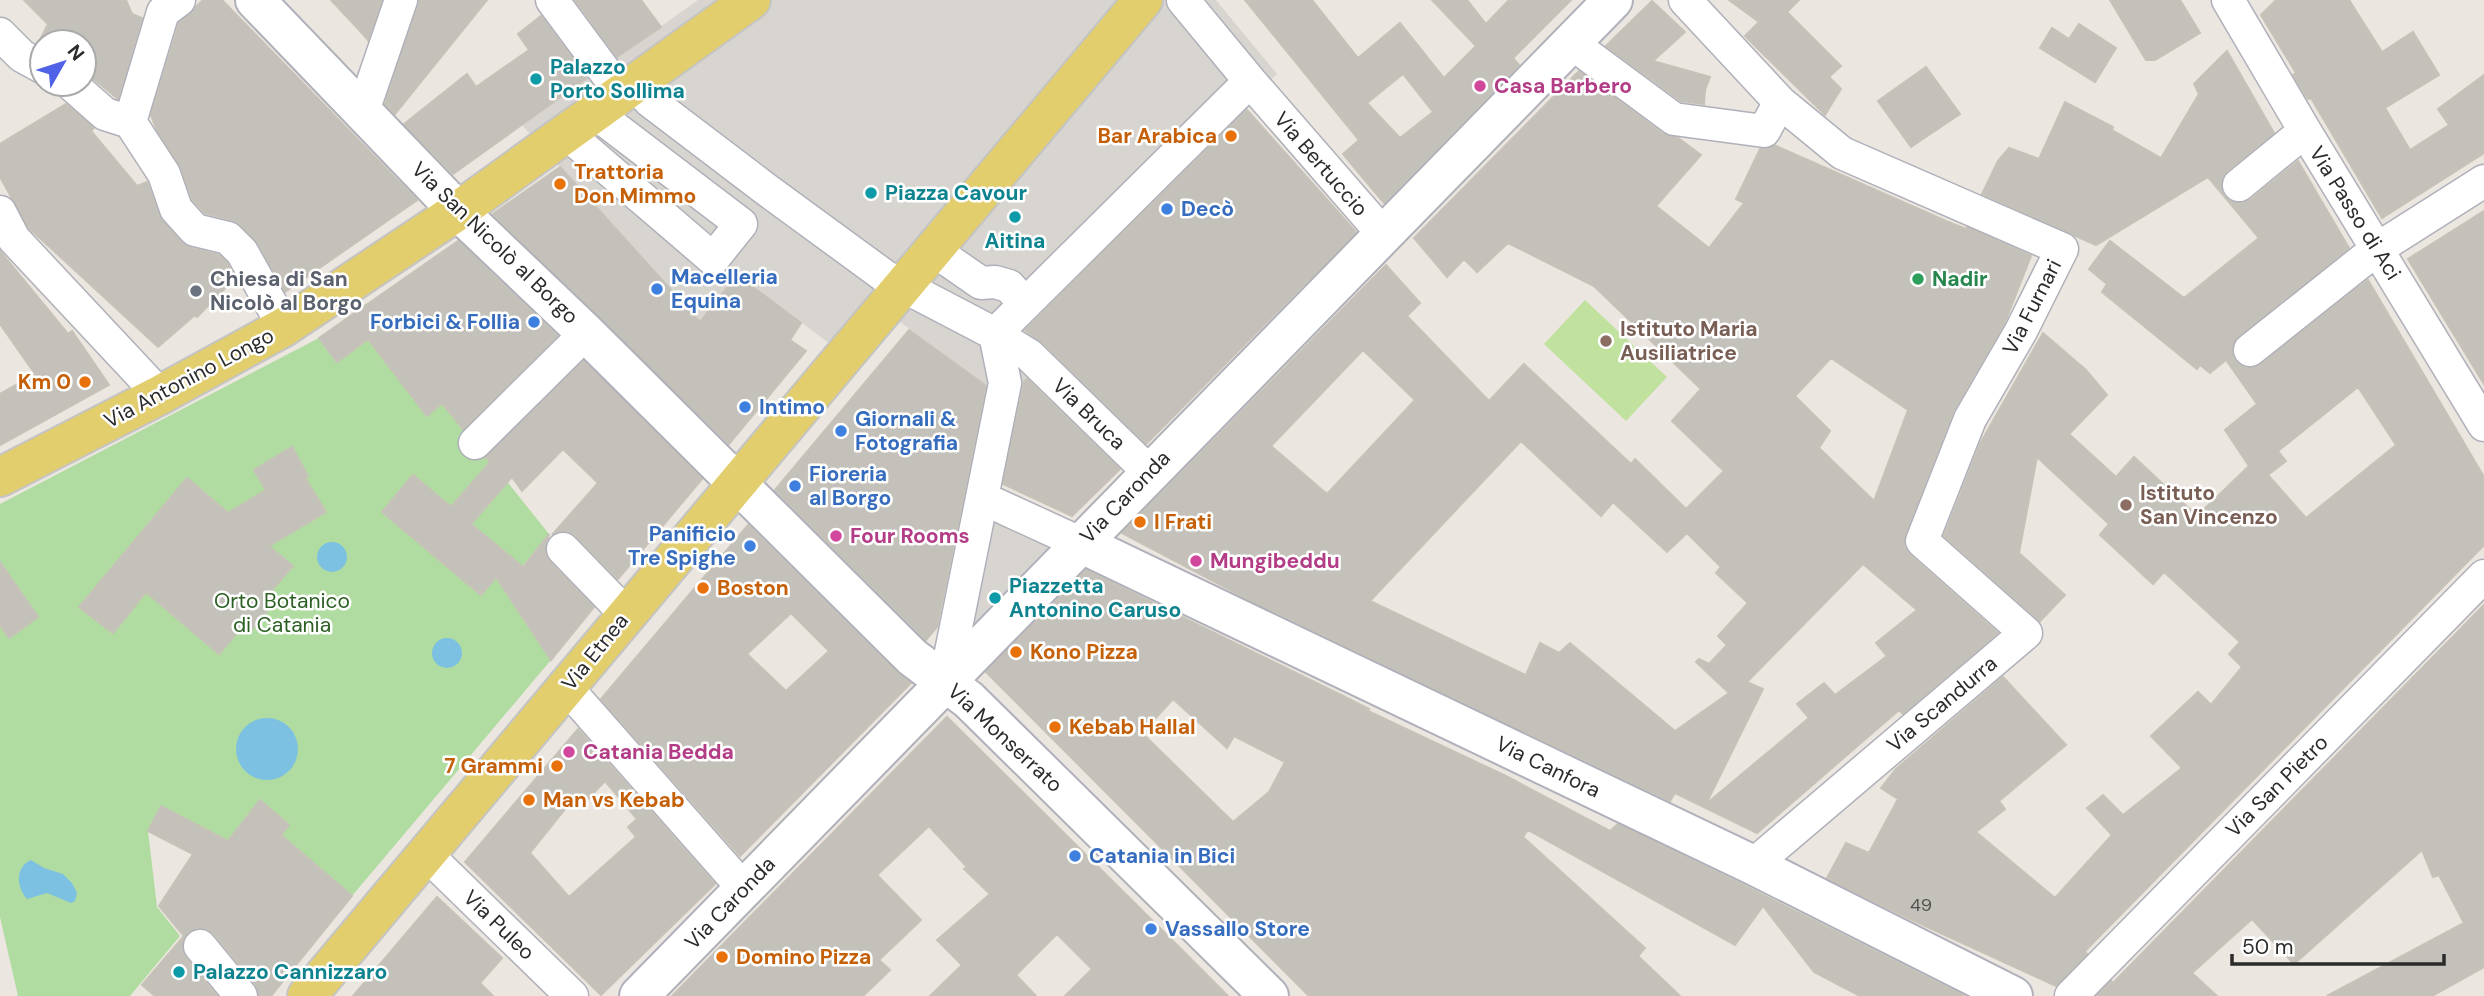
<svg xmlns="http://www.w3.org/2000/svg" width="2484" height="996" font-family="'DM Sans',sans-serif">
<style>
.green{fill:#b1dca1}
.pitch{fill:#c1e29e}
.plaza{fill:#d8d5d1}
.water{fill:#7dc1e2}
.building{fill:#c4c0ba;stroke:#c6c2b8;stroke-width:2;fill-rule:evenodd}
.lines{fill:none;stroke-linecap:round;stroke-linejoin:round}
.street-casing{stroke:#afb0ba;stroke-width:35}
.secondary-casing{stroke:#afb0ba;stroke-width:42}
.primary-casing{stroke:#c4c4c4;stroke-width:42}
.street{stroke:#fff;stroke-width:32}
.secondary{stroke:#fff;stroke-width:38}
.primary{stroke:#e2ce6d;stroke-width:38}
.culture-dot{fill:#0f9aa8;stroke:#fff;stroke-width:2.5}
.hotel-dot{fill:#d1479c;stroke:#fff;stroke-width:2.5}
.food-dot{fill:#e8710a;stroke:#fff;stroke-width:2.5}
.shop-dot{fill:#3f7fe0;stroke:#fff;stroke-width:2.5}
.leisure-dot{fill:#2e9e5b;stroke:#fff;stroke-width:2.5}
.worship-dot{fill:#6b7280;stroke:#fff;stroke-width:2.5}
.education-dot{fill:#8d6e63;stroke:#fff;stroke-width:2.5}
.labels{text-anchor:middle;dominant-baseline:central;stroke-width:5;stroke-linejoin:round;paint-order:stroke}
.number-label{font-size:18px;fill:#51504f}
.culture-label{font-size:21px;font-weight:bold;fill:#0d838f;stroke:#fff;text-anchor:start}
.hotel-label{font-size:21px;font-weight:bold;fill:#b23c85;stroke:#fff;text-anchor:start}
.food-label{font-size:21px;font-weight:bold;fill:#c56008;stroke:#fff;text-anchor:start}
.street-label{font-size:21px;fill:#2b2b2b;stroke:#fff}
.shop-label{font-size:21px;font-weight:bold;fill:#366cbe;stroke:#fff;text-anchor:start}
.worship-label{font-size:21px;font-weight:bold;fill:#5b616d;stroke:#fff;text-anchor:start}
.leisure-label{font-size:21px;font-weight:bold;fill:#27864d;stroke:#fff;text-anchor:start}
.education-label{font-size:21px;font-weight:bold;fill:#785e54;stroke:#fff;text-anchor:start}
.park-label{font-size:21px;fill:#2b6022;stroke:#fff}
</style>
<rect width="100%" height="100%" fill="#ebe6df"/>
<path class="green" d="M365,304L549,534L506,586L517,609L551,660L352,896L309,859L148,831L157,907L180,936L130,996H18L0,917V504L319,338Z"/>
<path class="pitch" d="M1585,300L1667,377L1626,421L1544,344Z"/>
<path class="plaza" d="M698,0H1216L1277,74L1023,328L1033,372L1024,382L984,385L883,309L845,355L737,275L700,322L522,125Z
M982,498L1080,543L955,644Z"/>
<path class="water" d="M317 557a15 15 0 1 1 30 0a15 15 0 1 1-30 0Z
M432 653a15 15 0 1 1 30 0a15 15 0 1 1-30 0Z
M236 749a31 31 0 1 1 62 0a31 31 0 1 1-62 0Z
M31,860L44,868L63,874L72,883L77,893L75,901L71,903L47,893L27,899C16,887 15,867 31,860Z"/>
<path class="building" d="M24,0H126L132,14L142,18L118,99L84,71V42H42V46L38,44L48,24Z
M203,0H222L417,200L285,292L258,243L241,225L232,220L205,213L192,199L181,168L156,128L151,115L179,23Z
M331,0H382L368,40L360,31Z
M419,0H487L395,114L385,104Z
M575,0H641L661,27L617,57Z
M1245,0H1312L1358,58L1400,23L1444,78L1476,46L1432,0H1467L1486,24L1509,0H1571L1513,58L1519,65L1384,203L1343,154L1359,140ZM1403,74L1433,112L1400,138L1367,103Z
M1729,0H1799L1787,12L1841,66L1829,77L1841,89L1825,115L1745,36L1759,22Z
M2110,0H2180L2200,33L2155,60H2146Z
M2276,0H2349L2382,52L2413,32L2439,75L2385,108L2410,150L2449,125L2438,109L2484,75V153L2382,218L2311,98L2308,99L2301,88L2293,75L2296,73L2261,15Z
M1652,1L1685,32L1653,61L1710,77L1705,90L1704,104L1681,101L1606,46Z
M541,16L587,78L453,174L404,124L467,74L476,87L529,50L518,34Z
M2079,24L2116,48L2095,82L2040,48L2052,28L2069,39Z
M2227,51L2274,133L2227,171L2222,178L2221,187L2224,196L2233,202L2241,203L2250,200L2298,161L2349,248L2239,336L2233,344L2232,352L2235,361L2244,367L2253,368L2261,364L2368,280L2484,477V545L2085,951L2087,954L2056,986L1910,919L1827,878L1846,843L1869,853L1898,799L1881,788L1896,769L2003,677L2066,745L1999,801L2005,809L1976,832L2055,898L2112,835L2087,808L2103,795L2123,815L2182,768L2151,736L2198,692L2211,705L2242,667L2229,654L2240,642L2164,572L2153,584L2100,535L2109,524L2037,457L2019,553L2065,595L2040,621L1944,536L1981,442L2043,333L2086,370L2107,395L2069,434L2116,477L2134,457L2197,516L2249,466L2225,430L2257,404L2226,360L2210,373L2200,365L2197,369L2102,292L2107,284L2089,269L2110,241L2184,298L2259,238L2208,177L2096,245L1982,194L1998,161L2009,148L2039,159L2065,102L2113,127L2112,130L2161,158L2199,94L2194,84ZM2358,387L2396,445L2306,518L2268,475L2286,461L2278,451Z
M1926,67L1960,114L1911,147L1878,101Z
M1579,71L1663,134L1678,138L1701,155L1656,206L1709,248L1744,203L1736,199L1760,149L1774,145L1946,221L1966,229L1967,227L2031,256L2005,322L1953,412L1905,535L1904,546L1910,555L1998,633L1903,714L1899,710L1757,833L1675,793L1670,801L1253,602L1122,533L1386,265L1420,303L1407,316L1489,401L1524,364L1631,464L1635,459L1686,509L1724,471L1672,421L1701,389L1594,286L1508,243L1477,272L1464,259L1447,277L1414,238ZM1363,350L1415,400L1327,494L1271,446ZM1831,358L1908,410L1874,501L1819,448L1830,431L1795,396ZM1521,441L1601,516L1613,502L1667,552L1687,533L1721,567L1716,573L1748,603L1718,636L1727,645L1709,664L1699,659L1696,662L1729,693L1675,731L1570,643L1559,653L1540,643L1526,675L1370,601ZM1863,564L1917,610L1876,643L1887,656L1835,695L1824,683L1797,704L1809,718L1706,804L1763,689L1747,682Z
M66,104L94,128L91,131L137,186L147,182L159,215L181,242L191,248L219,255L227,263L235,278L197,317L195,315L158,347L28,227L0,177V144Z
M1247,110L1356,232L1146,444L1042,342L1025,330Z
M560,167L700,322L737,275L801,323L790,340L806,351L729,444L493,214Z
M2484,211V384L2408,259Z
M458,241L557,336L463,429L442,403L427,416L368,339L337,362L319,338Z
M0,251L68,334L72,331L109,385L0,445V394L35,374L0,324Z
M909,330L986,386L937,627L926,640L775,490Z
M584,361L702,479L618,579L576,536L567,531H559L552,535L598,483L563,449L522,491L512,477L471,524L523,567L549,534L545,553L549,561L594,607L551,660L496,577L481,595L382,512L413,475L451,507L490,462L486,457Z
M1027,379L1120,469L1072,516L1003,484L1024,382Z
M292,447L308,476L305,478L326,512L269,546L293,566L271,591L278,598L248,634L241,628L219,654L146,592L113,633L79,607L187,478L228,513L266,490L254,470Z
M748,525L897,673L911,683L740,856L601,699ZM791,613L829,651L786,691L747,654Z
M0,562L38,617L9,638L0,625Z
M1086,570L1343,696L1369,709L1368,711L1506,776L1610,831L1618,824L1743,885L1964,996H1860L1814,972L1763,906L1735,945L1528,830L1523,837L1645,948L1638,956L1680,996H1309L986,672ZM1173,699L1227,748L1234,736L1285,762L1269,792L1233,822L1142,733Z
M2484,605V967L2432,996H2327L2464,923L2439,875L2433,877L2422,850L2294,964L2252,919L2192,973L2217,996H2097L2111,981L2113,983Z
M947,717L1173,941L1228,996H1065L1092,969L1057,934L1016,975L1036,996H930L962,965L937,940L990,894L964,869L967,867L929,826L877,875L921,920L879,960L890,970L863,996H672Z
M578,729L715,884L601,995L465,862ZM605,781L637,819L628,827L636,837L569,897L530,853L578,793L586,801Z
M260,800L289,825L281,835L352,896L271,996H259L255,984L214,934L207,929L198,928L189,931L183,939L182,950L186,958L217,996H155L142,985L184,936L159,906L193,854L148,831L161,806L228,841Z
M437,897L502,958L480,983L493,996H353Z"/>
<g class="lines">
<g class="street-casing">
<path id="street" d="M179,0L163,12L130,122L164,174L176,209L195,230L228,238L242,252L284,327
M552,0L621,93
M1183,0L1250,81L1384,235
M1685,0L1780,102L1842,153L2062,249L2021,331L1970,419L1922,541L2026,633L1753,865
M2228,0L2305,131L2484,425
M0,34L22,56L42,67
M1570,42L1674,119L1764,131L1780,102
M634,83L650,101L767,190L886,277L995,334L1029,355L1149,472
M71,84L105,114L130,122
M363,111L401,0
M566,133L713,259L741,224L594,112
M2239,185L2305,131
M0,212L14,239L160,395
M932,249L981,283L995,282L1009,286L1025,304
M995,334L1250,81
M2250,350L2377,249L2484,181
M475,443L586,333
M982,498L1080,543
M563,549L626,614
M945,682L1005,383L995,334
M566,687L744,889
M426,854L572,996
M200,946L241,996
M2071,996L2484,576"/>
</g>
<g class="secondary-casing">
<path id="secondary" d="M255,0L458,211L586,333L912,657L969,700L1269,996
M1080,543L1753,865L2013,996
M639,996L1613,0"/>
</g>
<g class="primary-casing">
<path id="primary" d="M0,477L160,395L284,327L458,211L751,0
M307,996L1143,0"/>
</g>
<use href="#street" class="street"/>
<use href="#secondary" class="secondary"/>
<use href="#primary" class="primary"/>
</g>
<g class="culture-dot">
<circle cx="536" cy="79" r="7"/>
<circle cx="871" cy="193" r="7"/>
<circle cx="1015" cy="217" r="7"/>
<circle cx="995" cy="598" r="7"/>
<circle cx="179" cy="972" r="7"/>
</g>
<g class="hotel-dot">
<circle cx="1480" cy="86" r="7"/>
<circle cx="836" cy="536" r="7"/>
<circle cx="1196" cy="561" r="7"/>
<circle cx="569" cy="752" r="7"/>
</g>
<g class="food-dot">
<circle cx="1231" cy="136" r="7"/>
<circle cx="560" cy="184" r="7"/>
<circle cx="85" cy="382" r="7"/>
<circle cx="1140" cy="522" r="7"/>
<circle cx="703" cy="588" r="7"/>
<circle cx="1016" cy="652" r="7"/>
<circle cx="1055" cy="727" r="7"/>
<circle cx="557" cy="766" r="7"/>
<circle cx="529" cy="800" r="7"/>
<circle cx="722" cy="957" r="7"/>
</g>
<g class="shop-dot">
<circle cx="1167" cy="209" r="7"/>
<circle cx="657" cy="289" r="7"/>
<circle cx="534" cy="322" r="7"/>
<circle cx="745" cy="407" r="7"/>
<circle cx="841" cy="431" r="7"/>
<circle cx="795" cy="486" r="7"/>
<circle cx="750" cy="546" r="7"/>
<circle cx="1075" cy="856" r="7"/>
<circle cx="1151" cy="929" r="7"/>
</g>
<circle class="leisure-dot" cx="1918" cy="279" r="7"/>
<circle class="worship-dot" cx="196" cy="291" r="7"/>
<g class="education-dot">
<circle cx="1606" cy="341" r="7"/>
<circle cx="2126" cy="505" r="7"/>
</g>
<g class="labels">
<g class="number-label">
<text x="1921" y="905">49</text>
</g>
<g class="culture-label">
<text x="550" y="67">Palazzo<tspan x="550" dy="24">Porto Sollima</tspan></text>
<text x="885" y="193">Piazza Cavour</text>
<text x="1015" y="241" text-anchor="middle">Aitina</text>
<text x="1009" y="586">Piazzetta<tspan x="1009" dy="24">Antonino Caruso</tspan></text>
<text x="193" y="972">Palazzo Cannizzaro</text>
</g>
<g class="hotel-label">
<text x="1494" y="86">Casa Barbero</text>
<text x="850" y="536">Four Rooms</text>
<text x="1210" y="561">Mungibeddu</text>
<text x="583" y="752">Catania Bedda</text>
</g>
<g class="food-label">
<text x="1217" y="136" text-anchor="end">Bar Arabica</text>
<text x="574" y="172">Trattoria<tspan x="574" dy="24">Don Mimmo</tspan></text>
<text x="71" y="382" text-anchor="end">Km 0</text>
<text x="1154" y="522">I Frati</text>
<text x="717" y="588">Boston</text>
<text x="1030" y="652">Kono Pizza</text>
<text x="1069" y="727">Kebab Hallal</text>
<text x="543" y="766" text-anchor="end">7 Grammi</text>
<text x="543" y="800">Man vs Kebab</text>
<text x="736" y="957">Domino Pizza</text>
</g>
<g class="street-label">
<text transform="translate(1321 164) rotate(49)">Via Bertuccio</text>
<text transform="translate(2355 213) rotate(58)">Via Passo di Aci</text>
<text transform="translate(495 243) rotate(44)">Via San Nicolò al Borgo</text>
<text transform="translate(2032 307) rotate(-63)">Via Furnari</text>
<text transform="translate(189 378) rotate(-28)">Via Antonino Longo</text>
<text transform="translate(1089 414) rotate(44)">Via Bruca</text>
<text transform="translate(1125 497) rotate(-46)">Via Caronda</text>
<text transform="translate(595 652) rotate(-51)">Via Etnea</text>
<text transform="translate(1942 704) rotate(-40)">Via Scandurra</text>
<text transform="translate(1005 738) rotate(43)">Via Monserrato</text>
<text transform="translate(1548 767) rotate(26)">Via Canfora</text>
<text transform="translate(2277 786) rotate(-45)">Via San Pietro</text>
<text transform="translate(730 903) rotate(-46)">Via Caronda</text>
<text transform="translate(499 925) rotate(44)">Via Puleo</text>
</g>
<g class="shop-label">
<text x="1181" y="209">Decò</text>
<text x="671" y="277">Macelleria<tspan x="671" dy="24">Equina</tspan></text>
<text x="520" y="322" text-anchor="end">Forbici &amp; Follia</text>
<text x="759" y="407">Intimo</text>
<text x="855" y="419">Giornali &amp;<tspan x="855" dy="24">Fotografia</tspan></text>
<text x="809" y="474">Fioreria<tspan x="809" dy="24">al Borgo</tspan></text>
<text x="736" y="534" text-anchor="end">Panificio<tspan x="736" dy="24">Tre Spighe</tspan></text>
<text x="1089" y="856">Catania in Bici</text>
<text x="1165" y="929">Vassallo Store</text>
</g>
<g class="worship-label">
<text x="210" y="279">Chiesa di San<tspan x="210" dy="24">Nicolò al Borgo</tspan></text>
</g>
<g class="leisure-label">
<text x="1932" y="279">Nadir</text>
</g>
<g class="education-label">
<text x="1620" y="329">Istituto Maria<tspan x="1620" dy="24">Ausiliatrice</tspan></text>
<text x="2140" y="493">Istituto<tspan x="2140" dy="24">San Vincenzo</tspan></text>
</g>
<g class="park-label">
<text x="282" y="601">Orto Botanico<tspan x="282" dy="24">di Catania</tspan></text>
</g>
</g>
<g transform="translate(63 63) rotate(51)"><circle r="33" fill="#ffffff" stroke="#aaaaaa" stroke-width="2"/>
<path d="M0-5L12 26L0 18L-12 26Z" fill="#5063e7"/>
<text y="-10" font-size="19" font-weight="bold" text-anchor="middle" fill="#2b2b2b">N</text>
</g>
<path d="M2232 954v10h212v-10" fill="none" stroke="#2b2b2b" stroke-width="3.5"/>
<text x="2242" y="954" font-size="21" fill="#2b2b2b" stroke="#ffffff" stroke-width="5" paint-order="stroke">50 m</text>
</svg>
